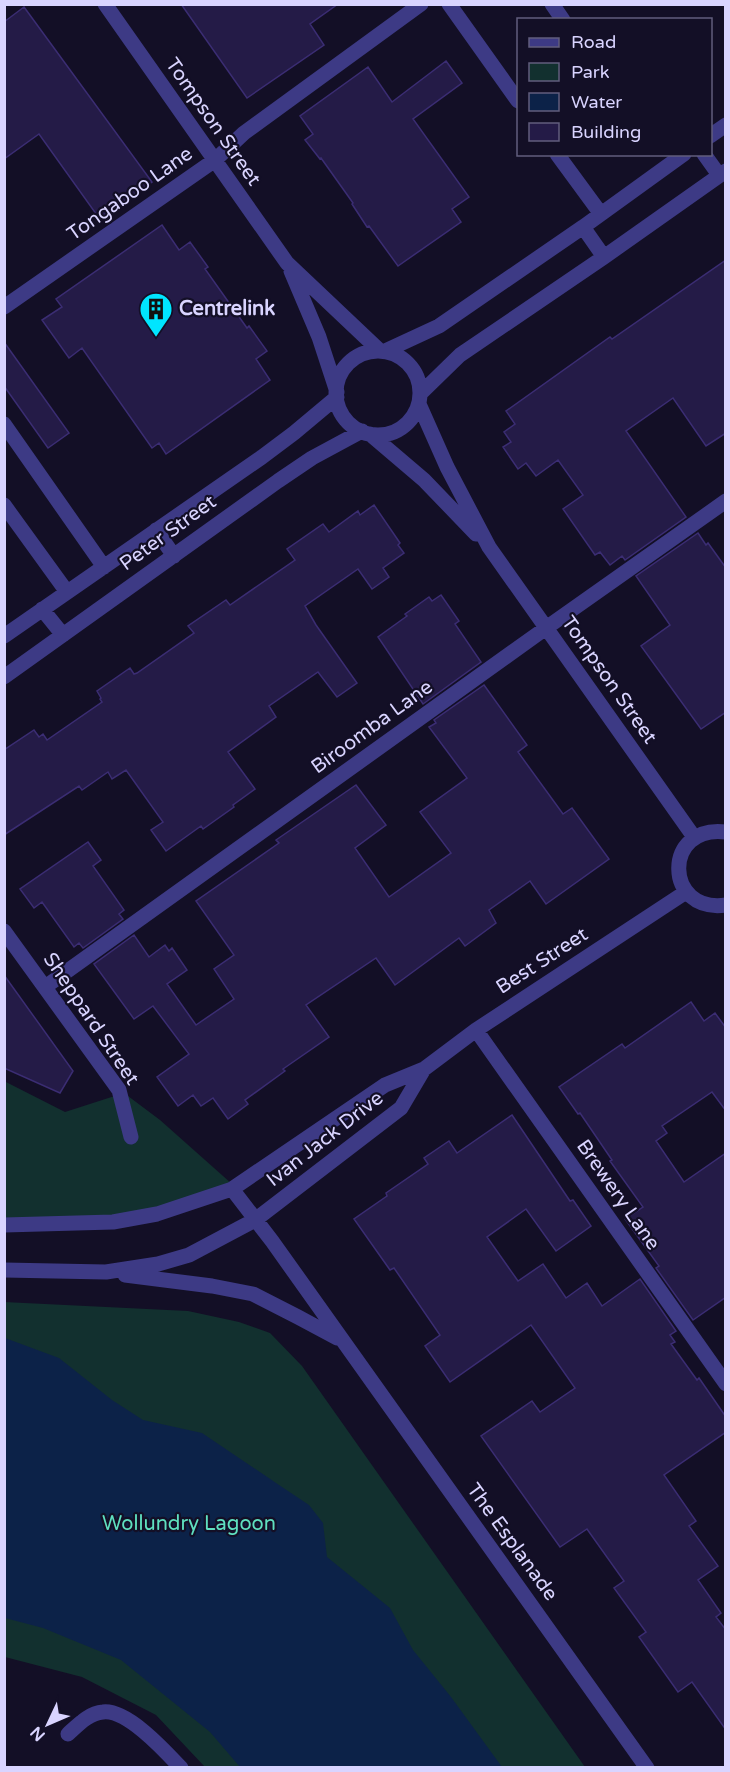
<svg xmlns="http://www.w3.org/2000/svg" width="730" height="1772" font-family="'Varela Round',sans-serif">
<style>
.green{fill:#12302f}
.water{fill:#0c2248}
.building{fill:#241b47;stroke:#3b2d73;stroke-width:1.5}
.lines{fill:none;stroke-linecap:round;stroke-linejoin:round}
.minor{stroke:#3d3a85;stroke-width:15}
.labels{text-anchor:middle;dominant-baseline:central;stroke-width:4.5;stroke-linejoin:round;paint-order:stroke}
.street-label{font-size:20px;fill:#d9d4ff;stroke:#130f26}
.poi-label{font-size:20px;font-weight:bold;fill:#d9d4ff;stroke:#130f26;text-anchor:start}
.park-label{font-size:20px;fill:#5fe0c0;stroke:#130f26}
</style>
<rect width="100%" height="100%" fill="#130f26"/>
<path class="green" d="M4,1081L65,1112L124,1093L160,1120L232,1184L155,1209L113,1218L5,1221Z
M4,1302L188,1311L239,1322L270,1333L302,1366L585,1767H205L156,1715L82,1677L5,1657Z"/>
<path class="water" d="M5,1338L59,1358L112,1400L143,1420L202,1433L279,1485L309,1505L323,1523L327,1557L390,1608L413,1650L451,1697L502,1767H240L210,1732L121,1660L43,1628L5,1618Z"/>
<path class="building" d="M181,4H338L310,24L324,45L247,98Z
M24,7L152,182L99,218L39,134L4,159V22Z
M446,61L462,83L413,119L469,197L452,209L461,222L398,266L369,226L367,227L352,204L353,203L321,158L320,159L305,140L313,134L300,116L368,67L392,102Z
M162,225L179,250L190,242L208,267L205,269L247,328L249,326L267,351L256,359L270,380L166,454L159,443L152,448L82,348L69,358L42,320L62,307L56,299Z
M726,260V433L706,446L673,398L626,431L686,517L625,560L622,556L610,565L600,552L595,555L563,509L583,495L558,460L536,476L526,463L518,469L503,447L511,442L504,432L515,424L506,411L610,337L612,339Z
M4,342L69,433L48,448L4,386Z
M374,505L400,543L398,545L404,553L383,568L389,577L372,589L358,569L305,606L316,625L357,683L337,697L318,672L269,706L276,717L228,752L255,789L233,805L234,807L203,829L201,826L166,851L151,830L163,822L126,770L112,779L108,772L82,790L79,786L4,835V750L34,730L39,737L43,734L47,740L102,702L100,699L101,698L97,691L130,668L134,674L137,673L194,633L188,626L226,600L230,605L295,560L287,549L323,524L329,532L358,511L360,515Z
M698,533L706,545L708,543L726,568V712L701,729L641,646L670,625L636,576Z
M441,595L459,621L455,624L481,662L423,704L378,637L407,616L405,614L429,597L432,601Z
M484,685L527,745L518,752L563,814L572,808L609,859L546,904L530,881L489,910L496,923L465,946L459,938L395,985L376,958L306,1005L329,1037L283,1069L285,1071L245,1100L248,1104L228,1119L213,1098L201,1106L193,1095L178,1106L157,1077L189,1054L153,1006L134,1019L94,964L134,935L149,957L165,945L169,951L172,948L187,970L167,984L196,1025L234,999L214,969L234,955L196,901L279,843L276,840L356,785L386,825L355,848L389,897L451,853L420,812L467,778L429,727L436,723L434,720Z
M88,842L101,860L93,866L124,910L119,914L123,919L83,948L79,943L74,947L42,902L34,908L20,889Z
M4,975L73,1071L60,1093L4,1068Z
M691,1002L704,1021L715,1013L726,1028V1111L712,1092L662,1126L667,1133L656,1141L684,1182L726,1153V1297L693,1320L656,1268L659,1266L625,1219L643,1207L610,1161L612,1160L580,1113L578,1114L559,1087L622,1044L625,1048Z
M512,1115L570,1201L573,1200L591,1226L556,1251L526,1209L487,1237L518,1281L543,1264L566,1298L587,1283L602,1306L640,1279L676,1331L670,1335L675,1342L671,1344L697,1380L699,1378L726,1417V1432L664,1475L696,1521L689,1526L718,1566L698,1580L721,1613L716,1617L726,1630V1730L692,1682L678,1692L639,1637L646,1632L614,1588L624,1581L587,1529L560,1547L481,1436L532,1401L540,1412L575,1388L531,1325L450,1382L425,1346L440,1335L394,1268L390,1270L354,1219L387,1196L386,1193L428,1164L424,1158L449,1141L457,1153Z"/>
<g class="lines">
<path class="minor" d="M105,4L287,263L380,351
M449,4L518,101
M552,4L563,20
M710,136L726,125
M557,154L601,214
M704,154L719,175
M583,227L604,257
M291,271L319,337L337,392
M4,307L215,160L244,133L421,4
M385,351L439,326L583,227L684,154
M336 393a42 42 0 1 1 84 0a42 42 0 1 1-84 0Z
M421,393L460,355L604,257L726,171
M419,404L447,467L489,547L694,837
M4,424L104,567
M370,434L424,480L476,534
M4,505L67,592
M156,530L174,556
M42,609L63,635
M4,636L262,457L294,433L337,397
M4,677L278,481L312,458L362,431
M726,832C662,824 664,914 726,905
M4,931L119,1090L131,1137
M45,987L546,628L726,501
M476,1030L726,1384
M232,1189L272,1241L647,1768
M4,1225L113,1222L157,1214L232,1189L385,1085L424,1069L476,1030L686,892
M4,1270L106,1272L158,1264L189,1255L255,1220L401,1108L424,1069
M125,1275L212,1286L253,1294L298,1317L337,1338
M68,1734C78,1725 89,1713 103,1712C127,1709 165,1751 181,1768"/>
</g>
<defs>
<g id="building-pin" transform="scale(1.725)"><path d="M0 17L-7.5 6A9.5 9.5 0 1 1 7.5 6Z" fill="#00e5ff" stroke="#130f26"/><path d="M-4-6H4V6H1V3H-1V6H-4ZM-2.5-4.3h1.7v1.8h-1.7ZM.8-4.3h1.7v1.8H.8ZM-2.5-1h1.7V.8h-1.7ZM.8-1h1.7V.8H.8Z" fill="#111"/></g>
</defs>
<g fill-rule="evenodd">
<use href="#building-pin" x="156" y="309"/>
</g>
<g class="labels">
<g class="street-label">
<text transform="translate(213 122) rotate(55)">Tompson Street</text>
<text transform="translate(130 194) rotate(-35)">Tongaboo Lane</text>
<text transform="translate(168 533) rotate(-36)">Peter Street</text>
<text transform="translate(609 680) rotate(55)">Tompson Street</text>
<text transform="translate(372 727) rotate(-36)">Biroomba Lane</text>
<text transform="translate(542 961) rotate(-33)">Best Street</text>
<text transform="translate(91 1019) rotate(56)">Sheppard Street</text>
<text transform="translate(325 1139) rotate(-38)">Ivan Jack Drive</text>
<text transform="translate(618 1195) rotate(55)">Brewery Lane</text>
<text transform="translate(512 1542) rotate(54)">The Esplanade</text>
</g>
<g class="poi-label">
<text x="179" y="309">Centrelink</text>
</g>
<g class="park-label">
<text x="189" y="1524">Wollundry Lagoon</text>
</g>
</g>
<rect width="730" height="1772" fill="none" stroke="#d9d4ff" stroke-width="12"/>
<rect x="517" y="18" width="195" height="138" fill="#130f26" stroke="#625e7d" stroke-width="1.5"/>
<rect x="529" y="38" width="30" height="9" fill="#3d3a85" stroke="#625e7d" stroke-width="1.5"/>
<text x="571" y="48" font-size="18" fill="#d9d4ff">Road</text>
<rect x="529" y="63" width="30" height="18" fill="#12302f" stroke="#625e7d" stroke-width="1.5"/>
<text x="571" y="78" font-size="18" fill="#d9d4ff">Park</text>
<rect x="529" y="93" width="30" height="18" fill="#0c2248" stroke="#625e7d" stroke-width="1.5"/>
<text x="571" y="108" font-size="18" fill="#d9d4ff">Water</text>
<rect x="529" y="123" width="30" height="18" fill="#241b47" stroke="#625e7d" stroke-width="1.5"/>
<text x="571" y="138" font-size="18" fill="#d9d4ff">Building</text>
<g transform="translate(48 1724) rotate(226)" stroke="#130f26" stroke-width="4.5" paint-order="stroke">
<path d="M0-4.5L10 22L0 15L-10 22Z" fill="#d9d4ff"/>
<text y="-9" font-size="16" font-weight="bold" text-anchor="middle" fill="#d9d4ff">N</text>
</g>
</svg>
